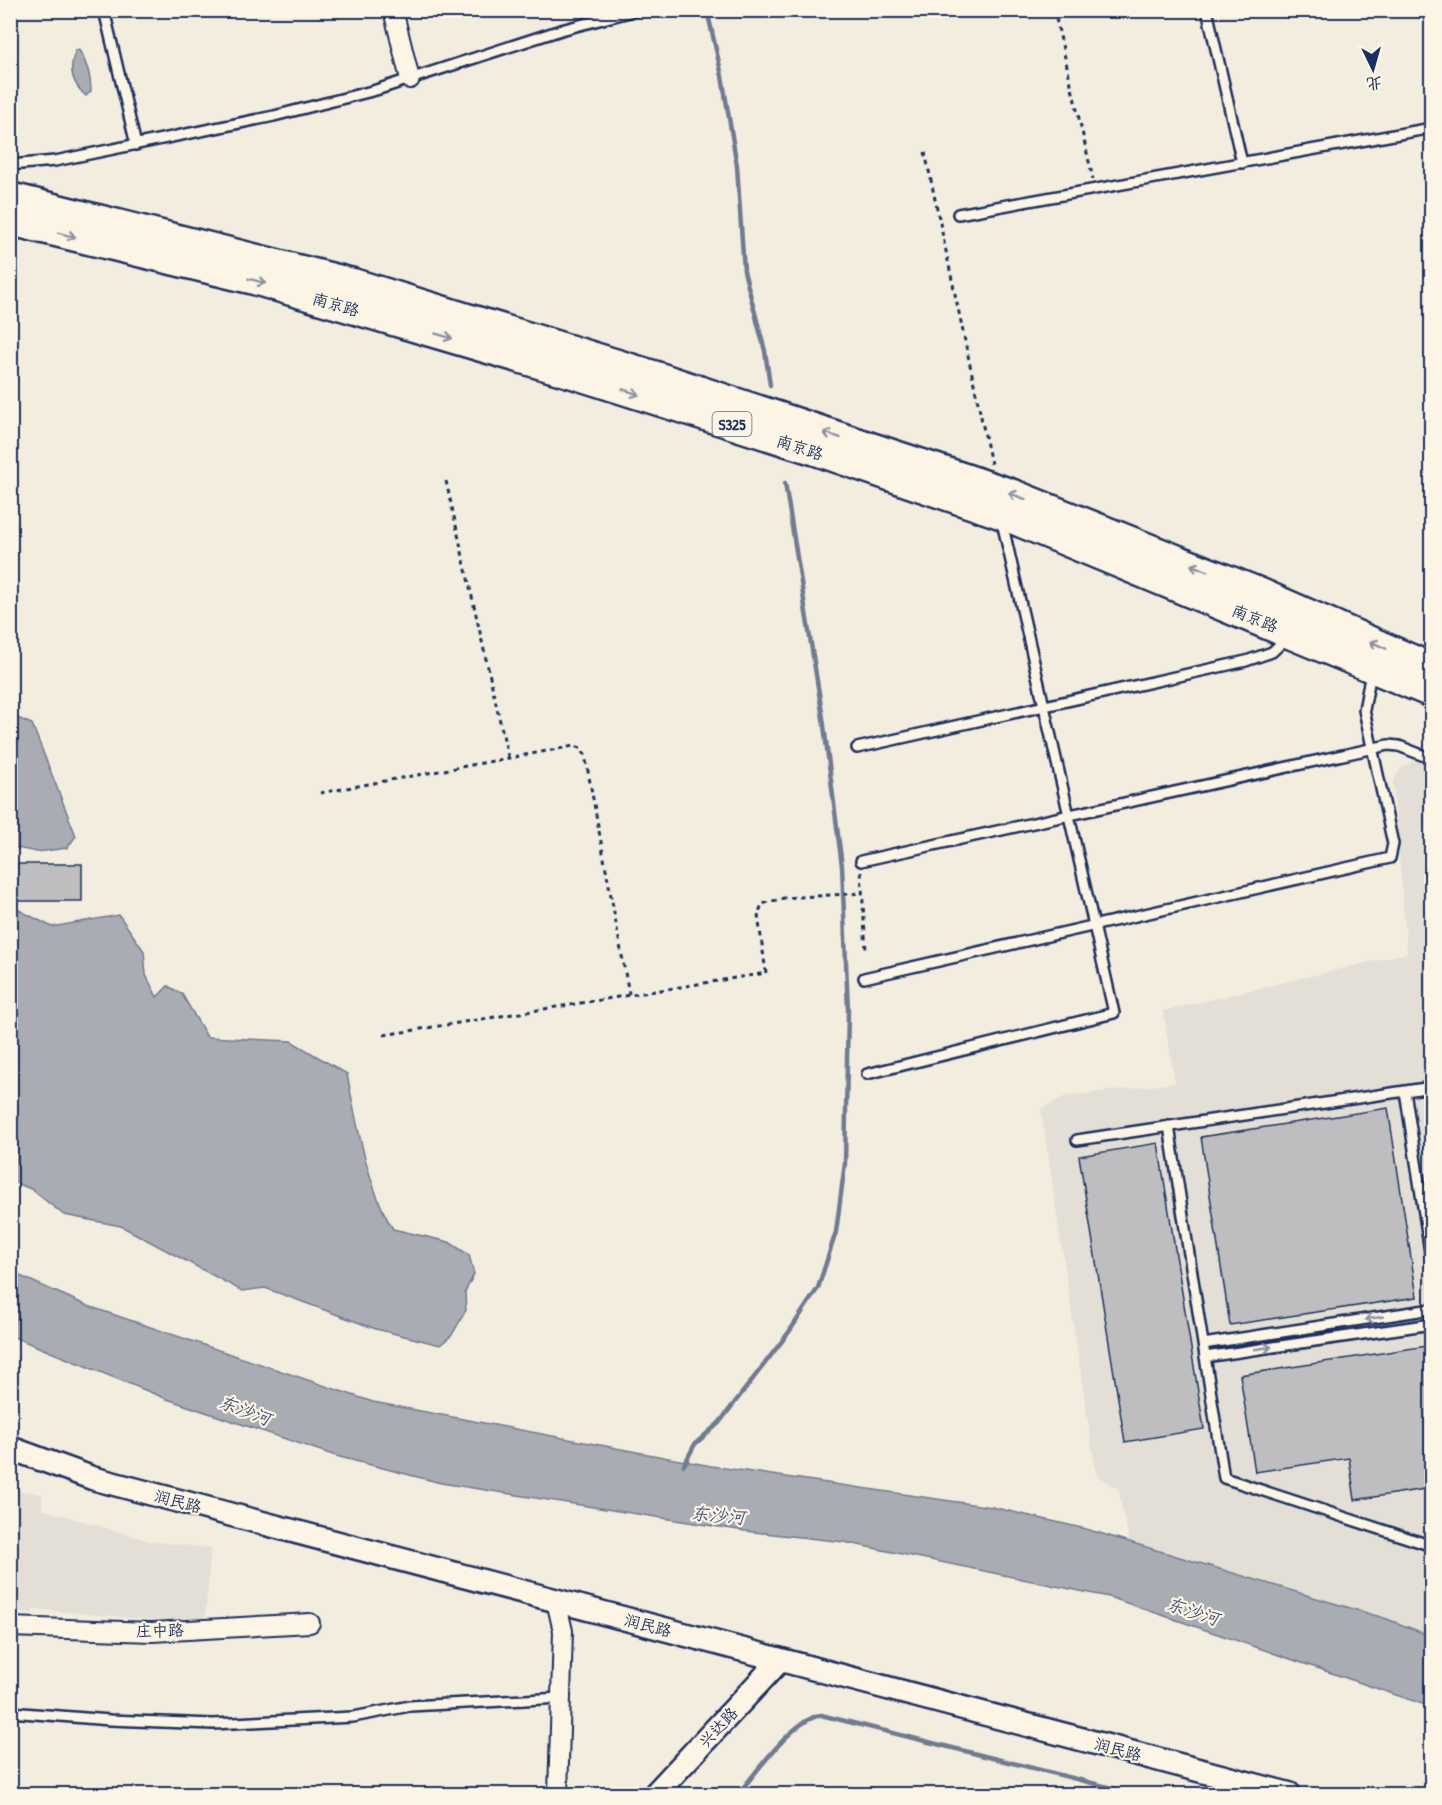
<svg xmlns="http://www.w3.org/2000/svg" width="1442" height="1805" font-family="'Patrick Hand','LXGW WenKai TC',sans-serif">
<style>
.built{fill:#e3dfd6}
.water{fill:#a9acb3;stroke:#707a91;stroke-width:1.5}
.lines{fill:none;stroke-linecap:round;stroke-linejoin:round}
.stream{stroke:#707a91;stroke-width:4.5}
.building{fill:#bebec0;stroke:#1b2f5e;stroke-width:1.5}
.service-casing{stroke:#1b2f5e;stroke-width:14}
.minor-casing{stroke:#1b2f5e;stroke-width:22}
.tertiary-casing{stroke:#1b2f5e;stroke-width:27}
.primary-casing{stroke:#1b2f5e;stroke-width:33}
.path{stroke:#1b2f5e;stroke-width:3;stroke-dasharray:4.5 4.5;stroke-linecap:butt}
.service{stroke:#fcf5e5;stroke-width:9}
.minor{stroke:#fcf5e5;stroke-width:18}
.tertiary{stroke:#fcf5e5;stroke-width:22}
.primary{stroke:#fcf5e5;stroke-width:28}
.oneway{stroke:#8c92a2}
.labels{text-anchor:middle;dominant-baseline:central;stroke-width:4.5;stroke-linejoin:round;paint-order:stroke}
.shield{fill:#fcf5e5;stroke:#5e6a86;stroke-width:1.5}
.shield-label{font-size:15px;font-weight:bold;fill:#1b2f5e}
.street-label{font-size:16px;fill:#1b2f5e;stroke:#fcf5e5}
.water-label{font-size:18px;font-style:italic;fill:#465478;stroke:#fcf5e5}
</style>
<rect width="100%" height="100%" fill="#f3ede0"/>
<filter id="ink" filterUnits="userSpaceOnUse"><feTurbulence type="fractalNoise" baseFrequency=".0167" numOctaves="2"/><feDisplacementMap in="SourceGraphic" scale="12" xChannelSelector="R" yChannelSelector="G"/><feConvolveMatrix kernelMatrix="1 2 1 2 8 2 1 2 1" color-interpolation-filters="sRGB"/></filter>
<g filter="url(#ink)">
<path class="built" d="M1415,760L1431,768V1654L1131,1550L1118,1489L1096,1475L1041,1109L1066,1096L1175,1083L1163,1011L1407,953L1393,782L1401,768Z
M10,1489L42,1494V1509L150,1541L211,1548L205,1621L144,1619L33,1609V1613L11,1612Z"/>
<path class="water" d="M76,50H79C87,63 91,76 91,91L86,96C71,83 68,68 76,50Z
M15,717L32,724L76,836L67,848L37,852L11,847L10,718Z
M11,906L52,927L119,915L144,951L146,975L157,997L168,986L182,994L207,1037L291,1041L347,1074C356,1120 368,1190 393,1229L449,1242L469,1255L474,1274L465,1292L466,1310L452,1335L440,1345L376,1329L265,1288L242,1291L121,1226L64,1215L31,1189L11,1181Z
M11,1272L88,1306L373,1402L711,1466L992,1507L1086,1529L1387,1619L1431,1636V1707L1109,1597L844,1542L745,1531L441,1483L336,1456L167,1399L11,1336Z"/>
<g class="lines">
<path class="stream" d="M707,10L722,76L737,166L744,271L765,351L770,385
M684,1465L695,1444L719,1423L789,1332L818,1288L836,1232L845,1163L848,1010L842,866L823,718L785,483
M738,1794C757,1772 792,1720 821,1715L1136,1794"/>
</g>
<path class="building" d="M10,864H82V901H10Z
M1388,1108L1417,1297L1230,1325L1201,1137Z
M1158,1143L1204,1429L1125,1442L1079,1156Z
M1426,1346L1431,1380V1488L1355,1500L1349,1458L1255,1472L1240,1375Z"/>
<g class="lines">
<g class="service-casing">
<path id="service" d="M104,10L136,145
M1207,10L1242,163
M10,165L55,161L274,116L376,90L561,30L637,10
M958,214L1432,128
M857,748L1246,661L1272,652L1288,637
M861,861L1388,745L1399,746L1432,759
M864,978L1390,858L1393,844L1364,710L1371,672
M867,1074L1114,1013L1002,522
M1405,1091L1432,1265
M1169,1126L1224,1478L1432,1546
M1077,1140L1432,1087
M1203,1344L1432,1309
M1205,1357L1432,1324
M10,1712L110,1720L213,1724L353,1717L410,1706L561,1698"/>
</g>
<g class="minor-casing">
<path id="minor" d="M393,10L410,79
M556,1601L563,1631L558,1794
M10,1627L152,1632L310,1623"/>
</g>
<g class="tertiary-casing">
<path id="tertiary" d="M10,1448L92,1478L1289,1794
M655,1794L780,1660"/>
</g>
<g class="primary-casing">
<path id="primary" d="M10,197L353,283L653,375L1013,494L1261,593L1432,668
M10,221L254,280L573,374L816,451L1000,514L1432,693"/>
</g>
<path class="path" d="M1054,10L1093,179
M925,152L991,464
M446,481L508,757
M320,793L574,746L581,748L585,755L629,994
M861,872L866,951
M384,1035L766,973L758,915L762,904L784,898L863,893"/>
<use href="#service" class="service"/>
<use href="#minor" class="minor"/>
<use href="#tertiary" class="tertiary"/>
<use href="#primary" class="primary"/>
</g>
<defs><path id="oneway-shaft" d="M-6 0H5M1.5-3L5.5 0L1.5 3" fill="none" stroke-width="1.6" stroke-linecap="round" stroke-linejoin="round" transform="scale(1.5)"/></defs>
<g class="oneway">
<use href="#oneway-shaft" transform="translate(67 235) rotate(14)"/>
<use href="#oneway-shaft" transform="translate(257 281) rotate(15)"/>
<use href="#oneway-shaft" transform="translate(444 336) rotate(16)"/>
<use href="#oneway-shaft" transform="translate(631 392) rotate(18)"/>
<use href="#oneway-shaft" transform="translate(832 435) rotate(-162)"/>
<use href="#oneway-shaft" transform="translate(1017 496) rotate(-159)"/>
<use href="#oneway-shaft" transform="translate(1199 568) rotate(-158)"/>
<use href="#oneway-shaft" transform="translate(1378 645) rotate(-156)"/>
<use href="#oneway-shaft" transform="translate(1374 1318) rotate(171)"/>
<use href="#oneway-shaft" transform="translate(1263 1348) rotate(-8)"/>
</g>
</g>
<g class="labels">
<rect class="shield" x="712.5" y="412" width="39" height="24" rx="4.5"/>
<g class="shield-label">
<text x="732" y="424">S325</text>
</g>
<g class="street-label">
<text transform="translate(336 304) rotate(16)">南京路</text>
<text transform="translate(800 447) rotate(18)">南京路</text>
<text transform="translate(1255 618) rotate(22)">南京路</text>
<text transform="translate(178 1501) rotate(15)">润民路</text>
<text transform="translate(648 1625) rotate(15)">润民路</text>
<text transform="translate(160 1630) rotate(-1)">庄中路</text>
<text transform="translate(718 1727) rotate(-47)">兴达路</text>
<text transform="translate(1118 1749) rotate(15)">润民路</text>
</g>
<g class="water-label">
<text transform="translate(245 1410) rotate(21)">东沙河</text>
<text transform="translate(718 1515) rotate(5)">东沙河</text>
<text transform="translate(1193 1611) rotate(18)">东沙河</text>
</g>
</g>
<rect width="1442" height="1805" fill="none" stroke="#fcf5e5" stroke-width="36"/>
<rect x="18" y="18" width="1406" height="1769" fill="none" stroke="#1b2f5e" stroke-width="2" filter="url(#ink)"/>
<g transform="translate(1373 69) rotate(175)" stroke="#fcf5e5" stroke-width="4.5" paint-order="stroke">
<path d="M0-4.5L10 22L0 15L-10 22Z" fill="#1b2f5e"/>
<text y="-9" font-size="16" font-weight="bold" text-anchor="middle" fill="#1b2f5e">北</text>
</g>
</svg>
